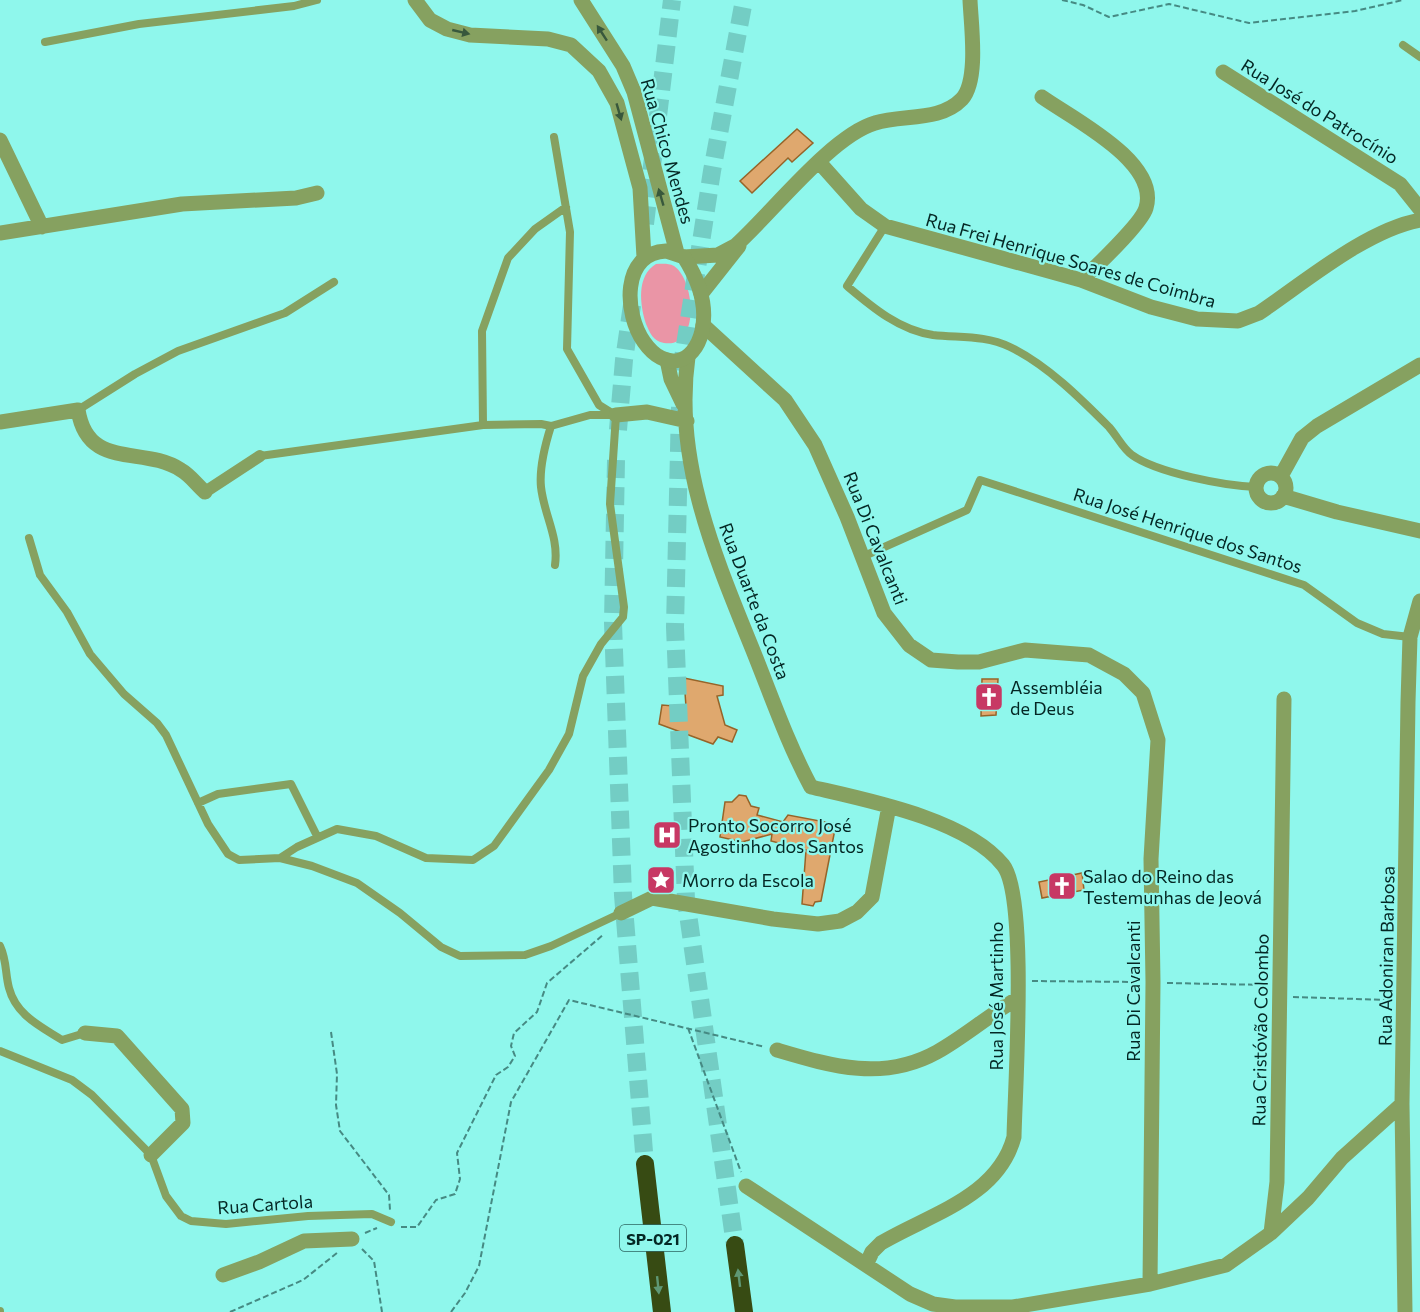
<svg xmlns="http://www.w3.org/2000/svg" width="1420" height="1312" font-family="Commissioner,sans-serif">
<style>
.green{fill:#ea95a6}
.building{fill:#dfa86e;stroke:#966429;stroke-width:1.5}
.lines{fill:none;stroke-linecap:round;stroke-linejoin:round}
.motorway-tunnel{stroke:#73cdc4;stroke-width:18;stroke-dasharray:18 9;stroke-linecap:butt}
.path{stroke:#468a83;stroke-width:2;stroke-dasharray:6 3;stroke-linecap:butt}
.service{stroke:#86a160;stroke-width:8}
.pedestrian{stroke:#86a160;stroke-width:12}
.minor{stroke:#86a160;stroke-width:15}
.tertiary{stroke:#86a160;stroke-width:15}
.motorway{stroke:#374b13;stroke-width:18}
.oneway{fill:#38583c}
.oneway2{fill:#5f9875}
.labels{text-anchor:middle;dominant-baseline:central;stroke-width:4.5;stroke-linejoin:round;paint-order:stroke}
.shield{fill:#8ff7ec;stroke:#2e6560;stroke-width:1.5}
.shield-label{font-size:16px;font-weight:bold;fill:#042724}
.street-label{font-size:18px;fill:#042724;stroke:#8ff7ec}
.poi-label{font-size:18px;fill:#042724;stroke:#8ff7ec;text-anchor:start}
</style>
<rect width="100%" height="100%" fill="#8ff7ec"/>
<path class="green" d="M656,264C662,264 668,263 674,266C695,280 701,349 664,343C653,341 650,333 646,324C640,305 636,276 656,264Z"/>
<path class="building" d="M797,129L813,143L792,162L788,158L752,193L740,181Z
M684,678L723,686V695L717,696L725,725L737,730L732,742L718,737L713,744L659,724L662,705L686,707Z
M982,679H998L996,715L981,716Z
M739,795L746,796L751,806L759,808L757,815L783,822L788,815L836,824L821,901L815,902L813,906L802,904L806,850L771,841L772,834L742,842L720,837L725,802H732Z
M1082,873L1084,890L1042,898L1039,882Z"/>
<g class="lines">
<path class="motorway-tunnel" d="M645,224L672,0
M681,371L712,171L744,0
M680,407L675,627L686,900L735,1245
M618,430L624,360L632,305
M616,460L613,623L623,895L645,1164"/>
<path class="path" d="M1062,0L1083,5L1109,17L1169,4L1249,23L1355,11L1403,0
M1032,981L1138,982
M1167,983L1267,985
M1293,997L1389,1000
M688,1028L741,1172
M331,1032L337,1074L336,1105L340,1131L389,1195L390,1210
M401,1227H417L436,1200L455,1194L460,1179L457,1153L496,1075L508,1067L515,1056L511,1046L514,1033L537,1012L547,983L604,934
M365,1233L377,1228
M362,1249L374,1261L382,1312
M230,1312L303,1280L337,1253
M451,1312L465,1293L479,1266L511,1102L569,1000L765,1047"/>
<path class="service" d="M45,42L139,24L294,6L317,0
M1403,45L1420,57
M554,137L570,232L567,349L599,405L615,415
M885,226L847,286C872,307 899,330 933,335C960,338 985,335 1010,347C1047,365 1080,398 1109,427C1117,436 1123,449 1132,455C1157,473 1226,486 1256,487
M78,410L135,374L178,351L285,313L334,282
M483,425L482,331L508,258L535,229L566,207
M551,426C545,445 539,467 541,487C544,515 559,537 555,565
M260,456L483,425L541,424L551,426L590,415H616
M29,538L40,575L67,612L90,654L124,694L157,723L166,735L208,824L228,854L239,860L280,858L312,866L357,883L400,913L441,947L460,956L525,955L551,946L621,913
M862,557L967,510L980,480L1304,585L1357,623L1383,634L1410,637
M198,803L218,794L291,784L317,836
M280,858L297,847L337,829L376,836L426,858L473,860L494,846L549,770L569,734L583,676L601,644L623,617L624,607L610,504L616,415
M0,946C7,961 5,973 9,988C16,1015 40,1026 62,1040L85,1033
M0,1051L72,1080L92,1095L151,1155L166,1196L181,1216L191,1221L226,1224L308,1216L372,1214L391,1222
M0,1311V1312"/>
<path class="pedestrian" d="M205,492L260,456"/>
<path class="minor" d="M1223,72L1400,184L1420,209
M1042,97C1073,119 1160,162 1146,208C1142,223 1094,269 1081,280
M0,140L42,227
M819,162L861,209L885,226L1081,280L1151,307L1197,319L1238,321L1259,313C1305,282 1366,230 1420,220
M0,233L182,204L296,198L317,193
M684,257L718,255L735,246C771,214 831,136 875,123C903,114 940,122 962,99C979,80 971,25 970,0
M701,294L739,246
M703,325L785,400L815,445L847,517L884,613L909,645L931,660L958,662H979L1025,650L1089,655L1124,674L1143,693L1158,740L1151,859L1153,982L1150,1284
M688,357C673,461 716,559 754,653C772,698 788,744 811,787C867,800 966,819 1003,865C1028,896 1015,1088 1014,1137C998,1197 930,1214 881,1243L872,1252L866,1265
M667,360L671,379L683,404
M616,415L647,412L687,421
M0,422L78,410C88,471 143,445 181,470C190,475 197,485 205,492
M1256 488a15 15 0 1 1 30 0a15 15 0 1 1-30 0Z
M1281,476L1302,438L1317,426L1420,365
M1283,496L1337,512L1420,531
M621,913L652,898L773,919L818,924L840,921L857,912L872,897L889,806
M85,1033L117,1036L182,1109L183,1123L151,1155
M777,1050C831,1066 883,1082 937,1052C964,1037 989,1015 1017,999
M746,1186L910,1294L933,1304L955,1307H1013L1150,1284L1226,1265L1271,1233L1308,1198L1342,1158L1402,1104
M1271,1233L1277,1182L1284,699
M223,1275L259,1262L304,1241L352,1239
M1405,1312L1402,1104L1408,702L1410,637L1420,601"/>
<path class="tertiary" d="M415,0L430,20L447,29L470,35L548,39L571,45L599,71L617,103L640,188L644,257
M581,0L623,66L634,92L677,253
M666,251L684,257C698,279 708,304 702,331C694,365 665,372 644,342C624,314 621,253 666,251Z"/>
<path class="motorway" d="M645,1164L662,1312
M735,1245L744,1312"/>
</g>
<defs><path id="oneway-solid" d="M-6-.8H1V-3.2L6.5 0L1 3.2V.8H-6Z" transform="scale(1.5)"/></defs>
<g class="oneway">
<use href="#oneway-solid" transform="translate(461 32) rotate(13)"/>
<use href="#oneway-solid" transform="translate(602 33) rotate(-123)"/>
<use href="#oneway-solid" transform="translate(619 112) rotate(74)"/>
<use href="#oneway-solid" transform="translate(661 197) rotate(-106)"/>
</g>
<g class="oneway2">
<use href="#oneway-solid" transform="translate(739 1278) rotate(-97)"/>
<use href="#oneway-solid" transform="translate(658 1285) rotate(84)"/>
</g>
<defs>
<g id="church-square" transform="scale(1.5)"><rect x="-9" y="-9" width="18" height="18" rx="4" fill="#c73864" stroke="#8ff7ec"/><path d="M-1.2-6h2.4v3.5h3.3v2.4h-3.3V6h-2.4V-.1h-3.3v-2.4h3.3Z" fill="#fff"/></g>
<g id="hospital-square" transform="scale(1.5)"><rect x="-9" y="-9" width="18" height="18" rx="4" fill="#c73864" stroke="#8ff7ec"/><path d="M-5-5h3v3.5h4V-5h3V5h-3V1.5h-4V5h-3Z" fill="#fff"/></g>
<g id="sight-square" transform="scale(1.5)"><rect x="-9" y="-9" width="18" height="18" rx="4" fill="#c73864" stroke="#8ff7ec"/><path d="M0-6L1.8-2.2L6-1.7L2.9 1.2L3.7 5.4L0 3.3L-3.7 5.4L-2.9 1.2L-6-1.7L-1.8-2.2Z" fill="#fff"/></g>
</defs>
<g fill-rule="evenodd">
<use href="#church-square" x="989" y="697"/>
<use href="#hospital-square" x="667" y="835"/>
<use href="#sight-square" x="661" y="880"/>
<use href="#church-square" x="1062" y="886"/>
</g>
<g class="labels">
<rect class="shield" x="620" y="1225" width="66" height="26" rx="4.5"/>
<g class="shield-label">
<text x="653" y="1238">SP-021</text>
</g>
<g class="street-label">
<text transform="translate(1320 111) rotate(32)">Rua José do Patrocínio</text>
<text transform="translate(668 151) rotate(74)">Rua Chico Mendes</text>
<text transform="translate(1071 260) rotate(16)">Rua Frei Henrique Soares de Coimbra</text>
<text transform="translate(1188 530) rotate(18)">Rua José Henrique dos Santos</text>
<text transform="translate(876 538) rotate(68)">Rua Di Cavalcanti</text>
<text transform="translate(755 601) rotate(69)">Rua Duarte da Costa</text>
<text transform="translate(1386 956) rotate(-89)">Rua Adoniran Barbosa</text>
<text transform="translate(1133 991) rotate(-90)">Rua Di Cavalcanti</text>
<text transform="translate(996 996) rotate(-90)">Rua José Martinho</text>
<text transform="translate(1260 1030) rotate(-89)">Rua Cristóvão Colombo</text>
<text transform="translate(265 1204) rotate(-4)">Rua Cartola</text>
</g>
<g class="poi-label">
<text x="1010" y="687">Assembléia<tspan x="1010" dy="21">de Deus</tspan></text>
<text x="688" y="825">Pronto Socorro José<tspan x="688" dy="21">Agostinho dos Santos</tspan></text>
<text x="1083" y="876">Salao do Reino das<tspan x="1083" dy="21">Testemunhas de Jeová</tspan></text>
<text x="682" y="880">Morro da Escola</text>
</g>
</g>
</svg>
